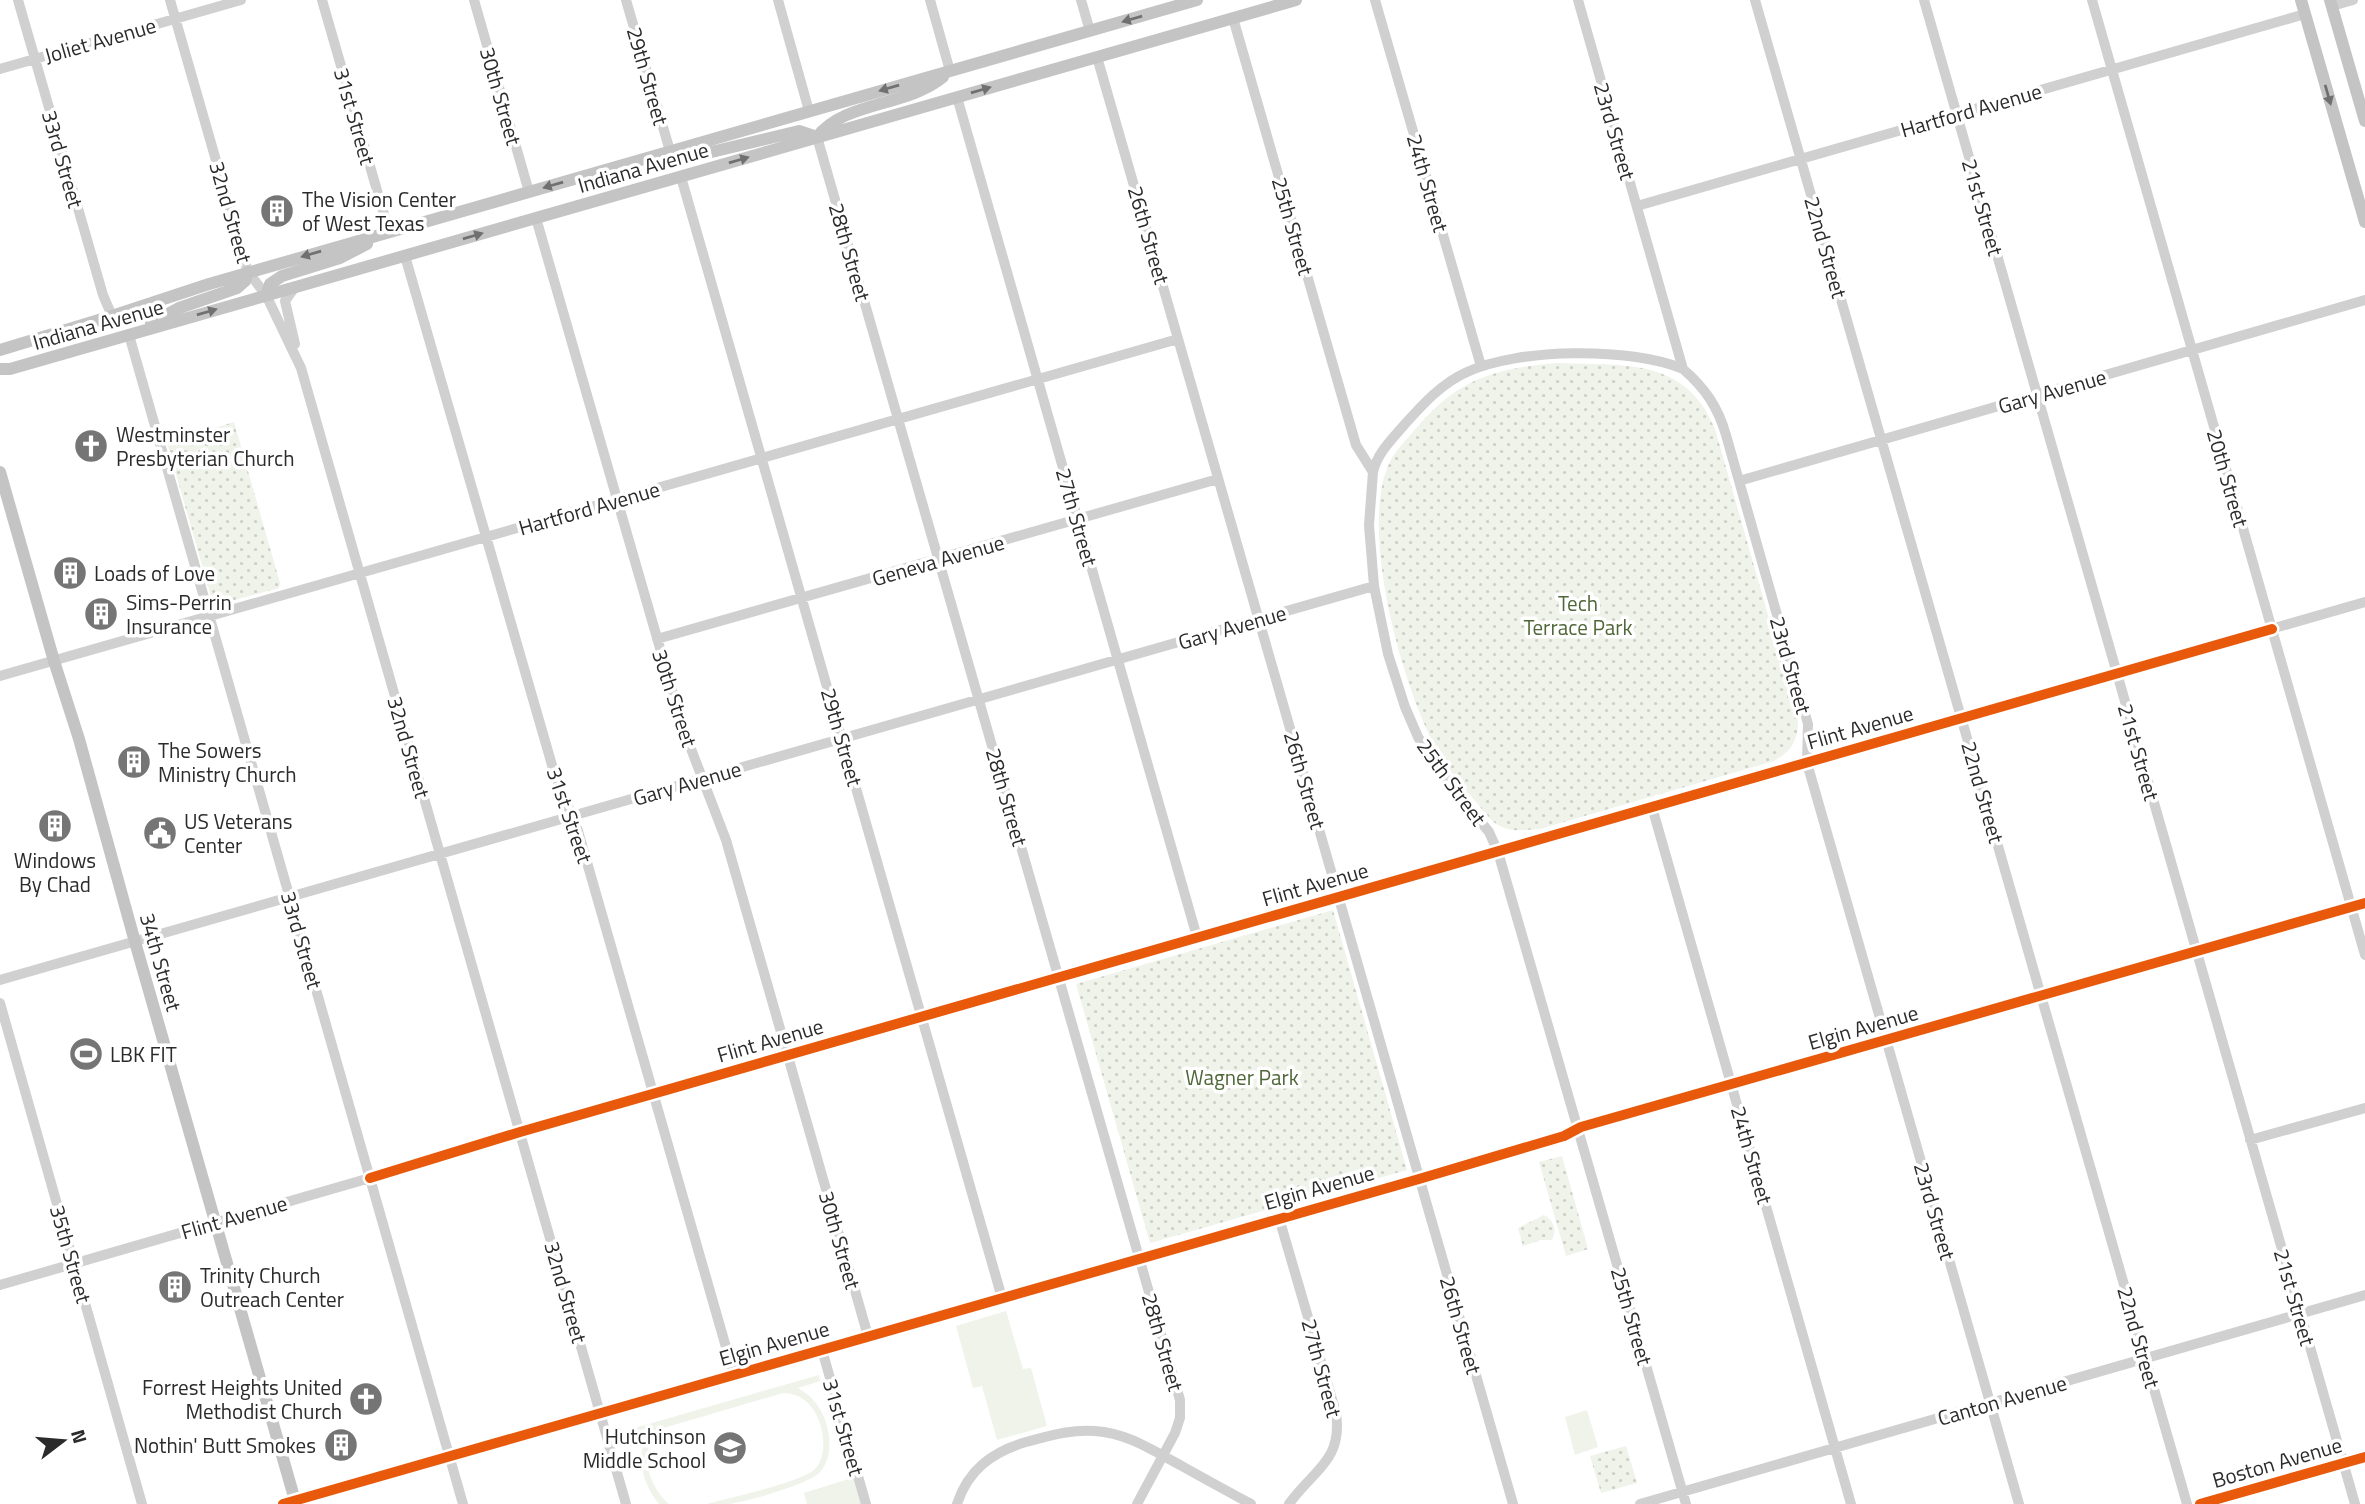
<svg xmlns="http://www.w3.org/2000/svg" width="2365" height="1504" font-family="'Titillium Web',sans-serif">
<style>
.green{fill:#eff3ea}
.park{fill:url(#park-dots)}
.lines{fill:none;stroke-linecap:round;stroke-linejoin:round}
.minor{stroke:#d0d0d0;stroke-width:10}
.major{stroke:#c4c4c4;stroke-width:12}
.cycleway-casing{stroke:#fff;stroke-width:15}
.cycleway{stroke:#e8590c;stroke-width:10}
.oneway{fill:#707070}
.labels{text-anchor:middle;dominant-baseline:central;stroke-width:7;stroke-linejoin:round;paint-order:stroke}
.street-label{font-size:21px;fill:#2b2b2b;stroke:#fff}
.poi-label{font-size:21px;fill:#2b2b2b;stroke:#fff;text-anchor:start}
.park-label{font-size:21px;fill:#506738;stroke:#fff}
</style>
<defs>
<pattern id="park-dots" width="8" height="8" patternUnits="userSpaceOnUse" patternTransform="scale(1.75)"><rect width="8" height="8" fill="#eff3ea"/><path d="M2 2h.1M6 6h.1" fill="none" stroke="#cdd0c9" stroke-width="1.8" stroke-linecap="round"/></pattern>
</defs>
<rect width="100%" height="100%" fill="#fff"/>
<path class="green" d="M1006,1311L1023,1369L1031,1368L1047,1426L997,1440L982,1386L973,1388L956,1326Z
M819,1375L820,1381L798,1388C814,1397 825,1412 828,1431C831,1444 830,1461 820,1472C810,1484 745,1502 729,1504C722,1504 714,1504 707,1504C728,1498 804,1482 816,1468C827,1455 824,1431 817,1416C810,1402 799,1393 783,1393L660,1429C637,1450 648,1486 669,1504H659C642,1483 635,1455 649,1431L626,1437L624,1431Z
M1587,1410L1598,1447L1575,1455L1565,1417Z
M858,1476L866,1504H807L804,1493Z"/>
<path class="park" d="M1556,363C1623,366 1685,356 1715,429L1798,720C1798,740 1792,751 1774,761L1540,829C1524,830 1509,833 1495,823C1488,818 1482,809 1477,803C1462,786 1447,768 1436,748C1402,685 1360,533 1388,466C1393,453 1404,442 1413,432C1456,380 1491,369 1556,363Z
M234,422L280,583L279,588L220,604L212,600L167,443Z
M1333,910L1407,1170L1150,1243L1076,984Z
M1562,1156L1588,1249L1566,1256L1539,1162Z
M1544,1215C1554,1220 1557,1230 1552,1240H1541L1523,1246L1518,1228Z
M1626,1446L1637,1483L1601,1493L1590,1456Z"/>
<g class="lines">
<path class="minor" d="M18,0L103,295L112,316
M170,0L248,272L266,295L301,368L626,1504
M322,0L389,232
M474,0L529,192
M626,0L670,151
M778,0L809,111
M930,0L950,71
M1081,0L1090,31
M1375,0L1481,366
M1578,0L1683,369C1705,388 1718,407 1726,435L1808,724L1807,763L2019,1504
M1755,0L2187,1504
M1924,0L2355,1504
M2092,0L2365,955
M2332,6L2353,0
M1233,18L1356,445L1373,472L1369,525L1374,586L1388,654L1405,707L1418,737L1438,769L1489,832L1498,852L1686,1504
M1097,57L1513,1504
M0,69L241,0
M957,97L1197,937
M817,137L1180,1400V1418L1175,1433L1137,1504
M681,177L1002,1298
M1637,206L2305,14
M536,218L683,728L726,840L868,1336
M405,256L554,772L578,831L734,1375
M129,335L463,1504
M295,344L285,301L295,287
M1373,472C1377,453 1393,438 1405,424C1423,404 1442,383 1467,372C1518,348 1631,347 1683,369
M1739,481L2365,300
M657,639L1218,479
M0,676L1178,339
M1652,807L1851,1504
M0,980L1374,586
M0,1003L142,1504
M2250,1140L2365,1108
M1279,1218L1336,1413C1343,1461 1313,1470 1289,1504
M0,1285L370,1178L520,1132L2365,602
M822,1350L866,1504
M283,1504L1419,1179L1564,1136L1581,1127L2365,903
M957,1504C968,1470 992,1452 1026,1442C1049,1436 1071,1429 1095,1431C1127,1433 1152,1450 1180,1465C1203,1478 1227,1491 1251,1504
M1640,1504L2365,1295
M2200,1504L2365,1457"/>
<path class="major" d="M2301,0L2365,222
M2330,0L2365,121
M677,152L699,155L799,131L817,137C844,101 907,107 943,77
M266,295L270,284L282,276L340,258L367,244
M151,323L179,308L237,288L245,281L248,272
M0,350L112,316L209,284L1197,0
M0,369H10L1296,0
M0,472L54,661L79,739L135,942L296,1504"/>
<g class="cycleway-casing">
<path id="cycleway" d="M370,1178L520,1132L2272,629
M283,1504L1419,1179L1564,1136L1581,1127L2365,903
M2200,1504L2365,1457"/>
</g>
<use href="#cycleway" class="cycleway"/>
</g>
<defs><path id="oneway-solid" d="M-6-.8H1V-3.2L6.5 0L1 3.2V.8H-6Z" transform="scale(1.75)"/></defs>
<g class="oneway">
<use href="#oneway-solid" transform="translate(1132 19) rotate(164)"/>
<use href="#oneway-solid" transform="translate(889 88) rotate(164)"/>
<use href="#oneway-solid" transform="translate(981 90) rotate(-16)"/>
<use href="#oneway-solid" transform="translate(2328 95) rotate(74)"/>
<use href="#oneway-solid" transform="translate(739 160) rotate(-16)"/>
<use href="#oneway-solid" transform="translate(553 185) rotate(164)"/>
<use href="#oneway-solid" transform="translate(473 236) rotate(-16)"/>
<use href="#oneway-solid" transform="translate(311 254) rotate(164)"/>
<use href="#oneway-solid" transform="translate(207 312) rotate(-16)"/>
</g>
<defs>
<g id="building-disc" transform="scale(1.75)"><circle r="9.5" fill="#757575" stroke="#fff"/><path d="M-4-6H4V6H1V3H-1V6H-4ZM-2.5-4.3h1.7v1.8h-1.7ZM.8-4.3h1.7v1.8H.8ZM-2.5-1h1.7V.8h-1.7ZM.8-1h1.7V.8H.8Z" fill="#fff"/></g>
<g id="church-disc" transform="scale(1.75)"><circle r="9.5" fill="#757575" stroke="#fff"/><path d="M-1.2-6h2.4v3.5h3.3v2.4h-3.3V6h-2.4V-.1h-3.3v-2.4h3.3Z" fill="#fff"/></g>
<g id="civic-disc" transform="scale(1.75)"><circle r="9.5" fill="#757575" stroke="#fff"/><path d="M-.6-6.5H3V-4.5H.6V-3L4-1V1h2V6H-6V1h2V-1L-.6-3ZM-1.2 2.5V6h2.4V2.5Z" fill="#fff"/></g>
<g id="stadium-disc" transform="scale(1.75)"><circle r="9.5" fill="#757575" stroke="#fff"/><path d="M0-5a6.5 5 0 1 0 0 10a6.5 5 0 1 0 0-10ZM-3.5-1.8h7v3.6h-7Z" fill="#fff"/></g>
<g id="school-disc" transform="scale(1.75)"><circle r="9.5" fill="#757575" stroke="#fff"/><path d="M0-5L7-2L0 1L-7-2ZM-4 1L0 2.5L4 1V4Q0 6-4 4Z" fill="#fff"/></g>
</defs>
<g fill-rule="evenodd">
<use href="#building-disc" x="277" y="211"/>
<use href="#church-disc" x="91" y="446"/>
<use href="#building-disc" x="70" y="573"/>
<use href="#building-disc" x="101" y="614"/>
<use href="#building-disc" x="134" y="762"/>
<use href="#building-disc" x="55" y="826"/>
<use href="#civic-disc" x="160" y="833"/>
<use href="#stadium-disc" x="86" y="1054"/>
<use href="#building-disc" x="175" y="1287"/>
<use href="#church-disc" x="366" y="1399"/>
<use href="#building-disc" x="341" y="1445"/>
<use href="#school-disc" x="730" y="1448"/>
</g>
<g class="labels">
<g class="street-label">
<text transform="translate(100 40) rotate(-16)">Joliet Avenue</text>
<text transform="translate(648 76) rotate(74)">29th Street</text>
<text transform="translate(501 96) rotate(74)">30th Street</text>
<text transform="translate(1971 110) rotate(-16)">Hartford Avenue</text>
<text transform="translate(355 116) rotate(74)">31st Street</text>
<text transform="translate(1615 131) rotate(74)">23rd Street</text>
<text transform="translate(63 159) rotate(74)">33rd Street</text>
<text transform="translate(643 167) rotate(-16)">Indiana Avenue</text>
<text transform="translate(1428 183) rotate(74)">24th Street</text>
<text transform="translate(1983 207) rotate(74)">21st Street</text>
<text transform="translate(231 212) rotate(74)">32nd Street</text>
<text transform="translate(1293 226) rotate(74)">25th Street</text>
<text transform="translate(1149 235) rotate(74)">26th Street</text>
<text transform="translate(1826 247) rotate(74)">22nd Street</text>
<text transform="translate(850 252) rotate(74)">28th Street</text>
<text transform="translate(98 324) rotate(-16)">Indiana Avenue</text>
<text transform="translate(2052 391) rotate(-16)">Gary Avenue</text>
<text transform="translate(2228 478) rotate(74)">20th Street</text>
<text transform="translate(589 508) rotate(-16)">Hartford Avenue</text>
<text transform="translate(1077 517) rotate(74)">27th Street</text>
<text transform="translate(938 560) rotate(-16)">Geneva Avenue</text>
<text transform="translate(1232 627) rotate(-16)">Gary Avenue</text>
<text transform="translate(1791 665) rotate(74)">23rd Street</text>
<text transform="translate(675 698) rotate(72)">30th Street</text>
<text transform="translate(1860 727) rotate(-16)">Flint Avenue</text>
<text transform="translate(842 737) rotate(74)">29th Street</text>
<text transform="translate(409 747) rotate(74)">32nd Street</text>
<text transform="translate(2139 752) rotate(74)">21st Street</text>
<text transform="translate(1305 780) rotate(74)">26th Street</text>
<text transform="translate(1452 782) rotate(54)">25th Street</text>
<text transform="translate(687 783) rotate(-16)">Gary Avenue</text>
<text transform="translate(1983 792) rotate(74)">22nd Street</text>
<text transform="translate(1007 797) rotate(74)">28th Street</text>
<text transform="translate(570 815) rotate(71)">31st Street</text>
<text transform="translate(1315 884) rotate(-16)">Flint Avenue</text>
<text transform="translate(302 940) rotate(74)">33rd Street</text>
<text transform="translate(161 962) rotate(74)">34th Street</text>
<text transform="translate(1863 1027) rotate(-16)">Elgin Avenue</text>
<text transform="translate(770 1040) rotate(-16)">Flint Avenue</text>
<text transform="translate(1752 1155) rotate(74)">24th Street</text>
<text transform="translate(1319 1187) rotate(-16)">Elgin Avenue</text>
<text transform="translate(1935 1211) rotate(74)">23rd Street</text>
<text transform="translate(234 1217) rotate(-16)">Flint Avenue</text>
<text transform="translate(840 1240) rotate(74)">30th Street</text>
<text transform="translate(71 1254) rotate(74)">35th Street</text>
<text transform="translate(566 1292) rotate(74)">32nd Street</text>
<text transform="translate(2295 1297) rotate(74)">21st Street</text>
<text transform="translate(1632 1316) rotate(74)">25th Street</text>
<text transform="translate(1461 1325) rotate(74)">26th Street</text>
<text transform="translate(2139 1337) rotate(74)">22nd Street</text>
<text transform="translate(1163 1342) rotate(74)">28th Street</text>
<text transform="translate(774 1343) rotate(-16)">Elgin Avenue</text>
<text transform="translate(1322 1368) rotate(75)">27th Street</text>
<text transform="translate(2002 1400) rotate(-16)">Canton Avenue</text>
<text transform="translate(844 1427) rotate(74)">31st Street</text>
<text transform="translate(2277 1462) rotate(-16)">Boston Avenue</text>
</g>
<g class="poi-label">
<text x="302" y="199">The Vision Center<tspan x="302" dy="24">of West Texas</tspan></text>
<text x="116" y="434">Westminster<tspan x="116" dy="24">Presbyterian Church</tspan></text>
<text x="94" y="573">Loads of Love</text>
<text x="126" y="602">Sims-Perrin<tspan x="126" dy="24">Insurance</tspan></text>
<text x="158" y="750">The Sowers<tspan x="158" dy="24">Ministry Church</tspan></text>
<text x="184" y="821">US Veterans<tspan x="184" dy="24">Center</tspan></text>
<text x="55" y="860" text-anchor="middle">Windows<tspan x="55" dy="24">By Chad</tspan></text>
<text x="110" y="1054">LBK FIT</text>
<text x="200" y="1275">Trinity Church<tspan x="200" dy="24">Outreach Center</tspan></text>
<text x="342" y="1387" text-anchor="end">Forrest Heights United<tspan x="342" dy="24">Methodist Church</tspan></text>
<text x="706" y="1436" text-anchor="end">Hutchinson<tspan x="706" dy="24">Middle School</tspan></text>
<text x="316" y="1445" text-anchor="end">Nothin' Butt Smokes</text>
</g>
<g class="park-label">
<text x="1578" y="603">Tech<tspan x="1578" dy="24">Terrace Park</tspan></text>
<text x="1242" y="1077">Wagner Park</text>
</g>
</g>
<g transform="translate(63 1441) rotate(74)" stroke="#ffffff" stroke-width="5" paint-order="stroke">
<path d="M0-5L12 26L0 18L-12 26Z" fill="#2b2b2b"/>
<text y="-10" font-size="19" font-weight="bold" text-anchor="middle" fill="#2b2b2b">N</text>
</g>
</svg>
